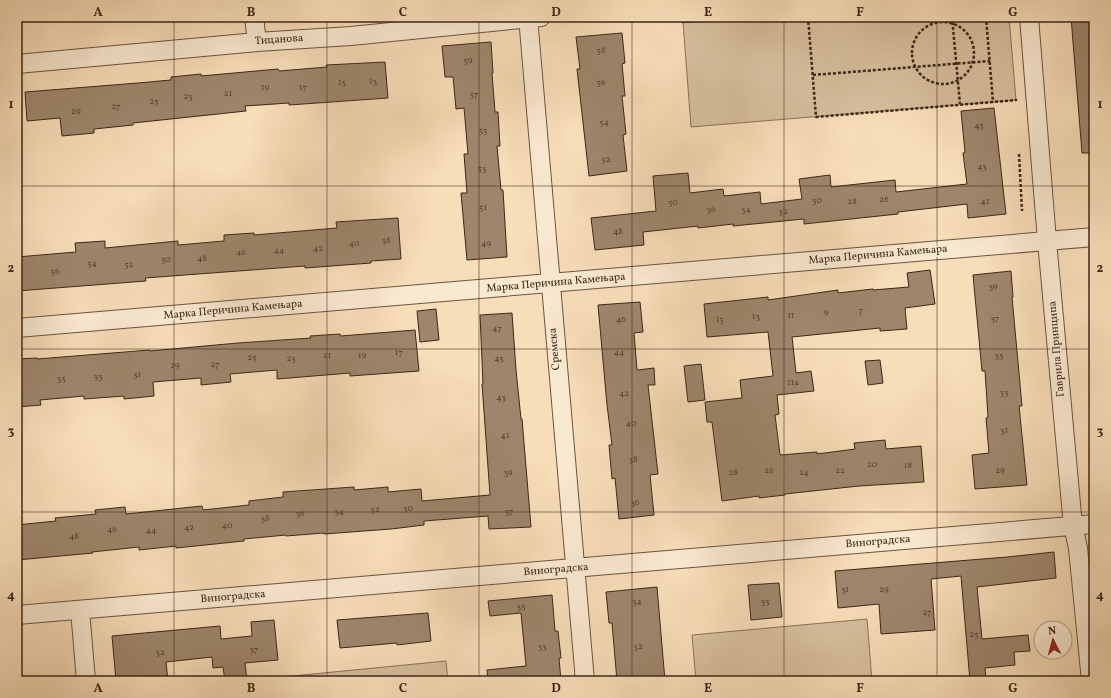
<svg xmlns="http://www.w3.org/2000/svg" width="1111" height="698" font-family="Vollkorn,serif">
<style>
.green{fill:#d7be9d;stroke:#8a725b}
.building{fill:#9e866c;stroke:#3d2719}
.lines{fill:none;stroke-linecap:round;stroke-linejoin:round}
.minor-casing{stroke:#6c5441;stroke-width:20}
.path{stroke:#3d2719;stroke-width:2.5;stroke-dasharray:3 2;stroke-linecap:butt}
.minor{stroke:#fae9d1;stroke-width:18}
.grid{fill:none;stroke:#3d2719;stroke-width:1;stroke-opacity:0.55}
.labels{text-anchor:middle;dominant-baseline:central;stroke-width:3.5;stroke-linejoin:round;paint-order:stroke}
.number-label{font-size:9px;fill:#553f2e}
.street-label{font-size:11px;fill:#3d2719;stroke:#fae9d1}
.neatline{fill:none;stroke:#3d2719;stroke-width:1.5}
.grid-label{font-size:13px;text-anchor:middle;font-weight:bold;fill:#3d2719}
</style>
<rect width="100%" height="100%" fill="#f7ddb8"/>
<filter id="stains"><feTurbulence type="fractalNoise" baseFrequency=".005" numOctaves="4"/><feColorMatrix values="0 0 0 0 .2 0 0 0 0 .09 0 0 0 0 .02 0 0 0 .5 -.17"/></filter>
<radialGradient id="worn" r=".72"><stop offset=".6" stop-color="#630" stop-opacity="0"/><stop offset="1" stop-color="#630" stop-opacity=".3"/></radialGradient>
<path class="green" d="M740,17H1009L1016,100L691,127L683,22Z
M867,619L872,681H696L692,635Z
M446,661L448,681H272V678Z"/>
<path class="building" d="M1071,17H1094V153H1082Z
M622,33L625,63L622,64L625,96H622L626,134L623,135L627,171L589,176L577,69H580L576,37Z
M491,42L493,73H492L495,112H498L500,146H497L501,190H503L507,257L467,260L461,193H467L464,154H468L464,108L456,109L453,77H445L442,46Z
M385,62L388,98L289,105V103L245,106L246,111L133,123V125L94,129V133L62,136L60,118L27,121L25,92L138,83L171,80V77L201,74V76L278,69L279,71L327,67L326,65Z
M994,108L1006,214L968,218L967,204L898,212V214L804,224V219L733,226V224L698,228V226L643,232L644,245L595,250L591,218L656,211L653,176L688,173L690,193L723,189L724,196L760,192L761,204L802,199L799,179L830,175L831,187L895,180L896,192L967,184L963,153L965,152L961,111Z
M398,218L401,259L371,261V263L305,268V266L145,278L146,281L17,291V257L76,252L75,243L105,241V248L178,241V245L224,241V235L254,233V235L337,228L336,222Z
M930,270L935,304L905,308L907,329L880,331V328L792,337L796,373L811,371L814,391L777,395L779,414L775,415L780,455L817,452V454L855,449L854,443L885,440L886,449L921,446L924,482L859,486L785,494V495L759,498V496L722,501L712,422H707L705,402L742,398L740,380L773,376L768,332L707,337L704,304L768,297V300L838,290V293L873,289V290L909,287L907,273Z
M1011,271L1013,297H1012L1022,406H1019L1027,485L975,489L972,455L989,453L986,418L988,417L985,371H982L973,275Z
M640,302L643,332L634,333L637,370L654,368L655,385H648L658,474L650,475L654,515L619,519L615,478L612,479L609,445H612L607,405L598,305Z
M436,309L439,340L420,342L417,311Z
M512,313L516,370L521,419H522L531,527L489,529L488,516L424,521V525L391,529L324,534V533L286,536V535L244,539V541L176,548V546L139,550V547L92,552L93,553L17,560V525L56,521L55,518L96,514L95,510L125,507L126,514L202,506L203,510L249,505V501L283,497V492L354,487V490L388,487V492L421,489L422,501L490,495L482,384H483L480,315Z
M415,330L419,371L350,376V373L277,379V370L230,374L231,382L201,385V378L153,382L154,396L124,399V396L84,399V396L40,400L41,405L17,407V359L37,358V359L150,350V351L238,343L311,338L310,336L340,334L341,336Z
M880,360L883,383L868,385L865,361Z
M701,364L705,400L688,402L684,366Z
M1054,552L1056,578L977,587L982,639L1028,635L1030,651L1014,652L1015,665L985,668L986,681H970L961,576L931,579L935,630L881,634L879,604L838,608L835,571L1007,557Z
M779,583L782,617L751,620L748,585Z
M657,587L665,681H617L612,623H609L606,592Z
M552,595L555,631H558L561,658H559L561,681H488L487,670L526,666L521,613L490,616L488,601Z
M428,613L431,641L397,645V643L340,648L337,620Z
M274,620L278,660L245,663L247,681H225L223,667L213,668L212,657L166,662L168,681H116L112,636L220,626L221,639L252,636L251,622Z"/>
<g class="lines">
<g class="minor-casing">
<path id="minor" d="M254,17L257,42
M528,17L585,681
M1029,17L1047,241L1073,526L1078,548L1091,681
M17,64L257,42L351,36L541,17
M17,328L1094,237
M80,610L86,681
M17,615L1094,524"/>
</g>
<path class="path" d="M739,17L683,22L740,17
M808,17L816,117L993,102L1016,100V99
M952,17L960,104
M986,17L993,102
M912 53a31 31 0 1 1 62 0a31 31 0 1 1-62 0Z
M813,75L990,61
M1019,154L1022,211"/>
<use href="#minor" class="minor"/>
</g>
<path class="grid" d="M174,17V681M327,17V681M479,17V681M632,17V681M784,17V681M937,17V681M17,186H1094M17,349H1094M17,512H1094"/>
<g class="labels">
<g class="number-label">
<text x="601" y="50">58</text>
<text x="468" y="60">59</text>
<text x="373" y="81">13</text>
<text x="342" y="82">15</text>
<text x="601" y="82">56</text>
<text x="265" y="87">19</text>
<text x="303" y="87">17</text>
<text x="228" y="93">21</text>
<text x="474" y="94">57</text>
<text x="188" y="96">23</text>
<text x="154" y="101">25</text>
<text x="116" y="106">27</text>
<text x="76" y="111">29</text>
<text x="604" y="122">54</text>
<text x="979" y="125">45</text>
<text x="483" y="130">55</text>
<text x="606" y="159">52</text>
<text x="982" y="166">43</text>
<text x="482" y="168">53</text>
<text x="884" y="199">26</text>
<text x="817" y="200">30</text>
<text x="852" y="201">28</text>
<text x="985" y="201">41</text>
<text x="673" y="202">50</text>
<text x="483" y="207">51</text>
<text x="711" y="209">36</text>
<text x="746" y="209">34</text>
<text x="783" y="211">32</text>
<text x="618" y="231">48</text>
<text x="386" y="240">38</text>
<text x="354" y="243">40</text>
<text x="486" y="243">49</text>
<text x="318" y="248">42</text>
<text x="279" y="250">44</text>
<text x="241" y="252">46</text>
<text x="202" y="258">48</text>
<text x="166" y="259">50</text>
<text x="92" y="263">54</text>
<text x="129" y="264">52</text>
<text x="55" y="271">56</text>
<text x="993" y="286">39</text>
<text x="861" y="310">7</text>
<text x="826" y="312">9</text>
<text x="791" y="315">11</text>
<text x="756" y="316">13</text>
<text x="995" y="318">37</text>
<text x="621" y="319">46</text>
<text x="720" y="319">15</text>
<text x="497" y="328">47</text>
<text x="399" y="352">17</text>
<text x="619" y="352">44</text>
<text x="327" y="355">21</text>
<text x="362" y="355">19</text>
<text x="999" y="355">35</text>
<text x="252" y="357">25</text>
<text x="291" y="358">23</text>
<text x="499" y="358">45</text>
<text x="215" y="364">27</text>
<text x="175" y="365">29</text>
<text x="137" y="374">31</text>
<text x="98" y="376">33</text>
<text x="61" y="378">35</text>
<text x="793" y="382">11a</text>
<text x="1004" y="392">33</text>
<text x="624" y="393">42</text>
<text x="501" y="397">43</text>
<text x="631" y="423">40</text>
<text x="1004" y="430">31</text>
<text x="505" y="435">41</text>
<text x="633" y="459">38</text>
<text x="872" y="464">20</text>
<text x="908" y="465">18</text>
<text x="769" y="470">26</text>
<text x="840" y="470">22</text>
<text x="1000" y="470">29</text>
<text x="508" y="472">39</text>
<text x="733" y="472">28</text>
<text x="804" y="472">24</text>
<text x="635" y="502">36</text>
<text x="408" y="508">30</text>
<text x="375" y="509">32</text>
<text x="339" y="511">34</text>
<text x="509" y="511">37</text>
<text x="300" y="513">36</text>
<text x="265" y="518">38</text>
<text x="227" y="525">40</text>
<text x="189" y="527">42</text>
<text x="112" y="529">46</text>
<text x="151" y="530">44</text>
<text x="74" y="536">48</text>
<text x="845" y="589">31</text>
<text x="884" y="589">29</text>
<text x="637" y="601">34</text>
<text x="765" y="601">33</text>
<text x="521" y="606">35</text>
<text x="927" y="612">27</text>
<text x="974" y="634">25</text>
<text x="542" y="646">33</text>
<text x="638" y="646">32</text>
<text x="254" y="649">37</text>
<text x="160" y="652">32</text>
</g>
<g class="street-label">
<text transform="translate(279 40) rotate(-4)">Тицанова</text>
<text transform="translate(878 255) rotate(-5)">Марка Перичина Камењара</text>
<text transform="translate(556 283) rotate(-5)">Марка Перичина Камењара</text>
<text transform="translate(233 310) rotate(-5)">Марка Перичина Камењара</text>
<text transform="translate(555 349) rotate(-95)">Сремска</text>
<text transform="translate(1057 349) rotate(-95)">Гаврила Принципа</text>
<text transform="translate(878 542) rotate(-5)">Виноградска</text>
<text transform="translate(556 570) rotate(-5)">Виноградска</text>
<text transform="translate(233 597) rotate(-5)">Виноградска</text>
</g>
</g>
<rect width="1111" height="698" fill="none" stroke="#f7ddb8" stroke-width="44"/>
<g transform="translate(1053 640) rotate(354)"><circle r="19" fill="#fae9d1" stroke="#ae9b87"/>
<path d="M0-3L7 15L0 10L-7 15Z" fill="#8f2418"/>
<text y="-6" font-size="11" font-weight="bold" text-anchor="middle" fill="#3d2719">N</text>
</g>
<rect x="22" y="22" width="1067" height="654" class="neatline"/>
<g class="grid-label">
<text x="98" y="16">A</text>
<text x="251" y="16">B</text>
<text x="403" y="16">C</text>
<text x="556" y="16">D</text>
<text x="708" y="16">E</text>
<text x="860" y="16">F</text>
<text x="1013" y="16">G</text>
<text x="11" y="108">1</text>
<text x="1100" y="108">1</text>
<text x="11" y="272">2</text>
<text x="1100" y="272">2</text>
<text x="11" y="435">3</text>
<text x="1100" y="435">3</text>
<text x="11" y="599">4</text>
<text x="1100" y="599">4</text>
<text x="98" y="692">A</text>
<text x="251" y="692">B</text>
<text x="403" y="692">C</text>
<text x="556" y="692">D</text>
<text x="708" y="692">E</text>
<text x="860" y="692">F</text>
<text x="1013" y="692">G</text>
</g>
<rect width="100%" height="100%" filter="url(#stains)"/>
<rect width="100%" height="100%" fill="url(#worn)"/>
</svg>
